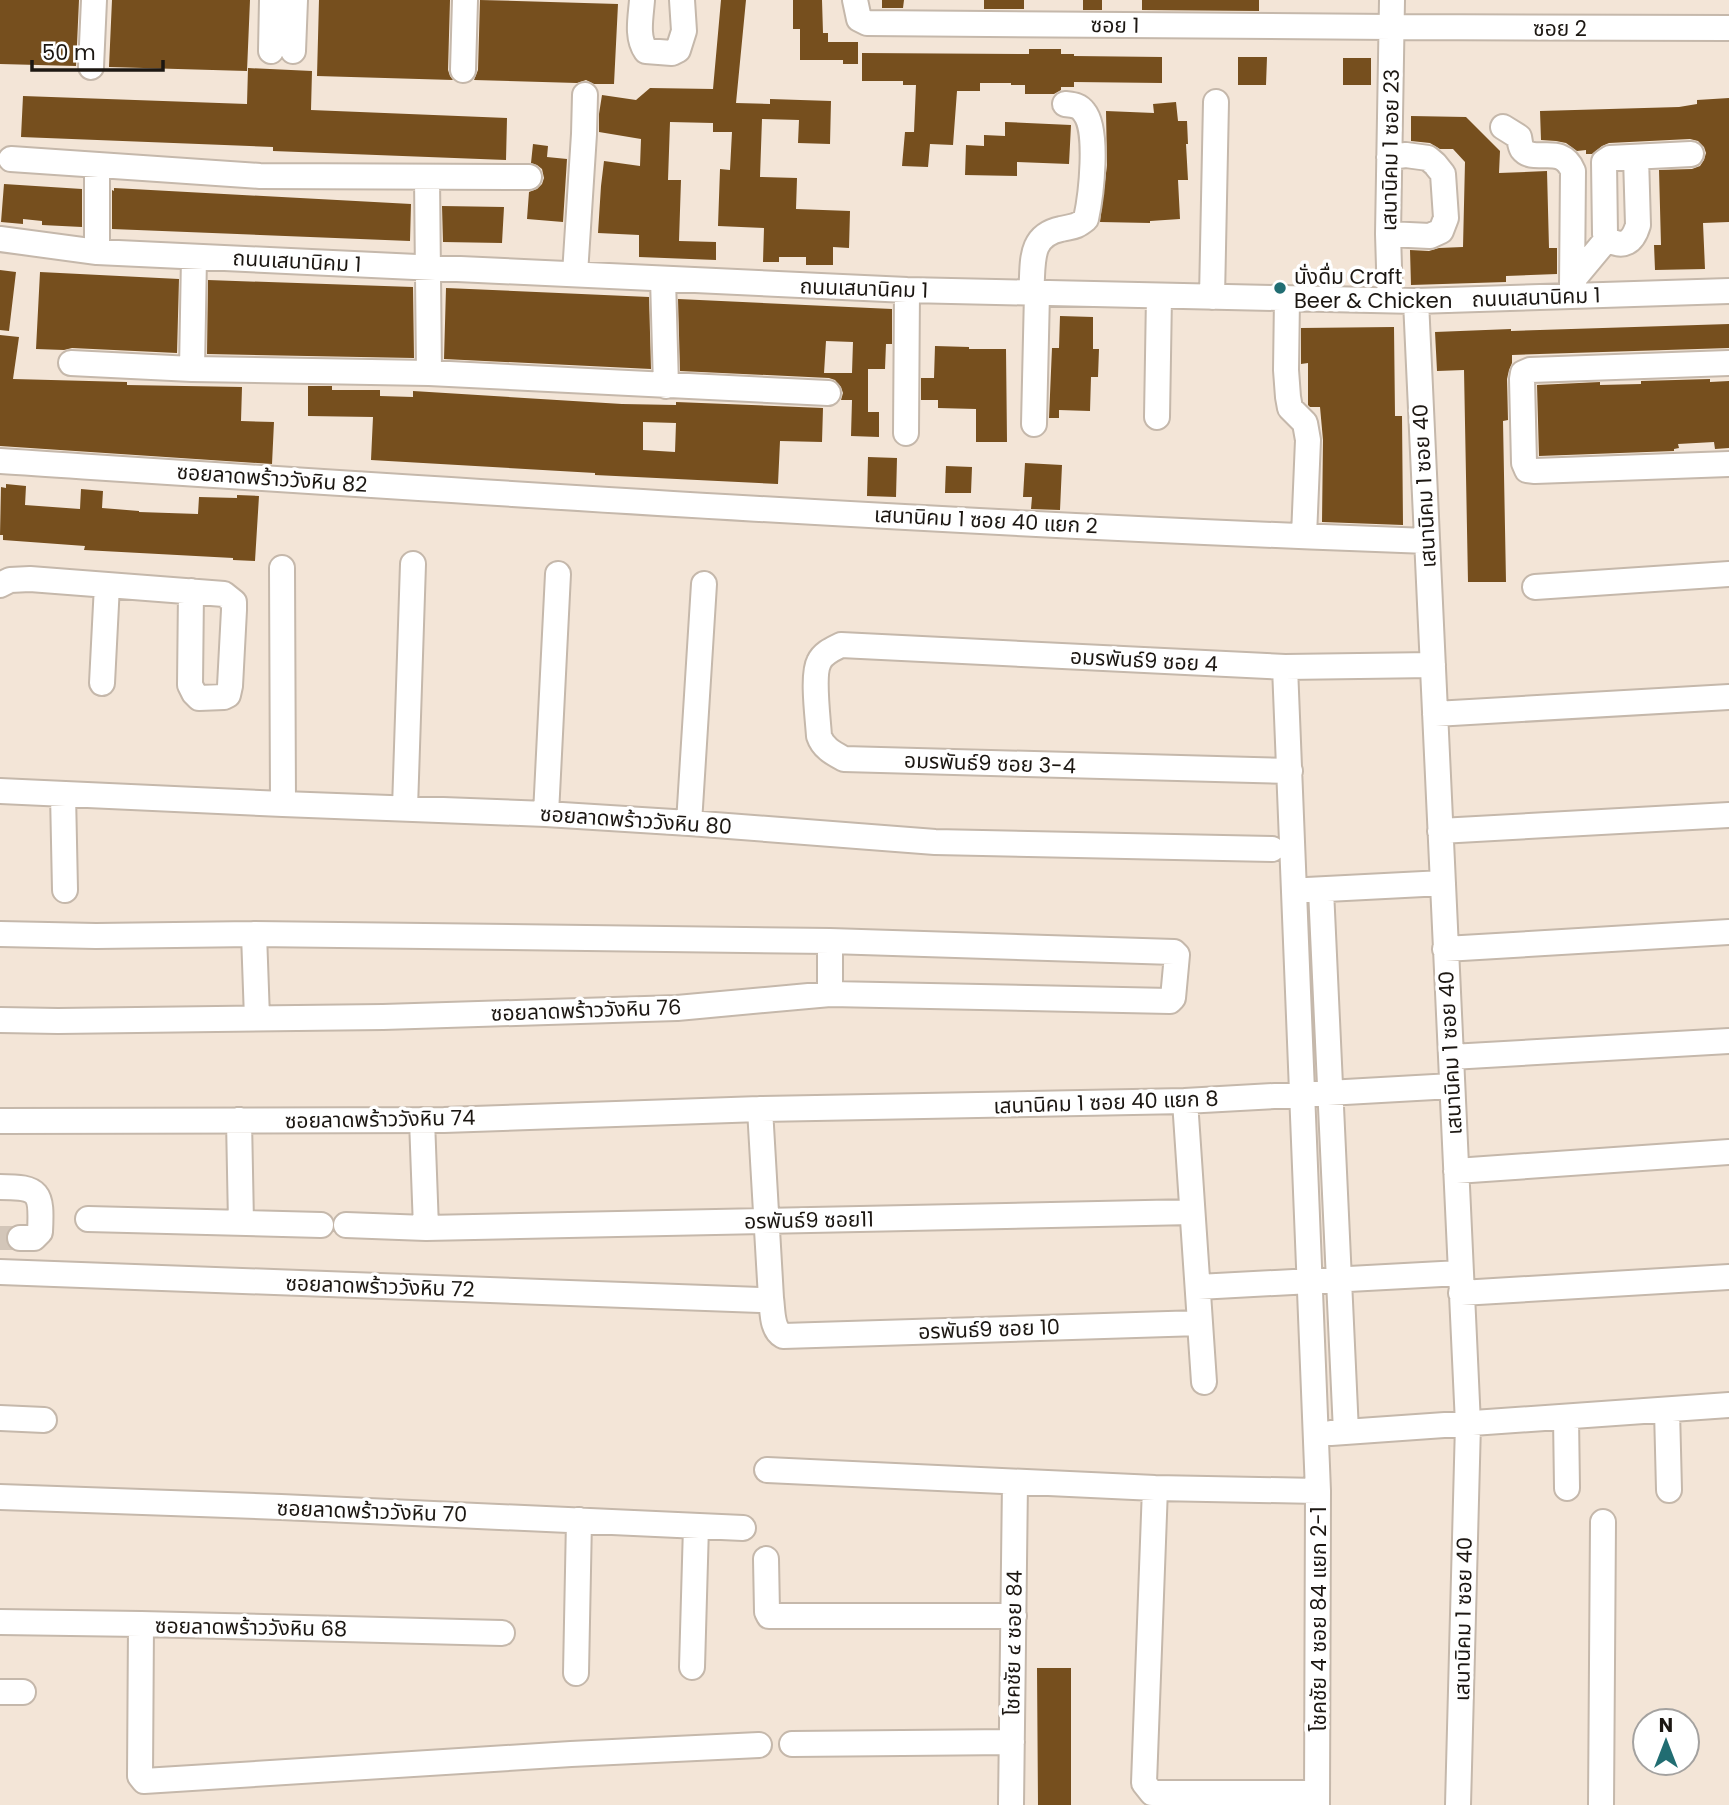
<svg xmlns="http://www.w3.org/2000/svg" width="1729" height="1805" font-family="Poppins,'Noto Sans Thai',sans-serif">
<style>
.building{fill:#764f1e;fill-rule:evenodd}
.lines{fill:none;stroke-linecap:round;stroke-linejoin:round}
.minor-tunnel{stroke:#d3c6b9;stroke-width:24;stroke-dasharray:24 12;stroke-linecap:butt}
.minor-casing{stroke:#c5b8ab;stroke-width:28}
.minor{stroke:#fff;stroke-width:24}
.poi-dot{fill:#216d72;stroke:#fff;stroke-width:2.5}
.labels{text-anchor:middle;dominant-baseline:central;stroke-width:7;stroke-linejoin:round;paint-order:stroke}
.street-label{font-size:21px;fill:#1c1712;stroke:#fff}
.poi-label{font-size:21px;fill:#1c1712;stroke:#fff;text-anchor:start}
</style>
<rect width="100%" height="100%" fill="#f3e5d7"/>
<path class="building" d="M0,0H79L76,66L0,64Z
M112,0H250L247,71L109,67Z
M319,0H450L448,70L450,76L453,80L317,76Z
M480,0L618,4L614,84H594L586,80L577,83L474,80L478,70Z
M721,0H746L736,103L770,104V99L831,101L830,144L798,143L799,120L762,119L760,177L797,178L796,209L850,211L849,248L833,247V265H806V257H779V262H763L764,228L718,226L720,169L730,170L732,132H713V123L670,122L668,180H681L679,241L716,242V260L639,257V235L598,233L601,186L604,161L640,166L641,139L599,132V114L602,95L636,100L650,88L713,89Z
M793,0H822L823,33H828V42H858V64H843V60H800V29H793Z
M882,0H904L903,8H882Z
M984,0H1024V9H984Z
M1083,0H1102V10H1083Z
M1142,0H1259V11L1142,10Z
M1029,49H1061V54H1074V56L1162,57V83L1074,82V87H1061V90L1054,94H1025V85H1011V83H980V91H957L953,145L930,144L928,167L902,166L905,132H914L916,85H903V81H862V53L1029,54Z
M1238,57H1267L1266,85H1238Z
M1343,58H1371V85H1343Z
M248,68L312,71L311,110L507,118L506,160L273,151V147L21,137L23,96L247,104Z
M1729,98V222L1703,223L1705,269L1655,270L1654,245H1661L1659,170L1692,169L1700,166L1704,160L1706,153L1704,147L1698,141L1690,139L1609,143L1602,146L1592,154H1586V150L1577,151L1566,143L1556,141L1541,140L1540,111L1679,107L1697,104V100Z
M1176,102L1178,121H1187L1188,144H1186L1188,180H1178L1180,219L1150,221V223L1100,222L1107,165L1106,111L1154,113L1153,104Z
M1411,116L1466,117L1500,151L1499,173L1547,171L1549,248H1557V274L1506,276V282L1411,285L1410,250L1429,251L1439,248L1463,247L1465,162L1453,149H1440L1430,143L1411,141Z
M1005,122L1071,125L1069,164L1017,162V176L965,175L966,145L984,146V135L1005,136Z
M533,144L548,146L547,157L567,159L563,222L527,219L529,192L537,189L542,184L544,178L542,169L537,165L531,163Z
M4,184L82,189V227L42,225V221L23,219V224L1,222Z
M114,188L411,204L410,241L112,229V190L114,191Z
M442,206L504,207L502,243L443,242Z
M0,270L16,272L9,331L0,330Z
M40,272L179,279L177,353L72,348L64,350L36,349Z
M208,280L413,287L414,358L207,354Z
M446,288L649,297L651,369L444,359Z
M678,299L892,309V344H886L885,369H868V412H879V437L851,436L852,400H841L843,393L841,387L835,380L829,378L680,371ZM826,341L853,342L852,373H824Z
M1060,316L1093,317V349H1099L1098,377H1091L1090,411L1059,410V418H1049L1052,348H1059Z
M1729,324V348L1512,355V363L1509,370L1507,379L1508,420L1503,421L1506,582H1468L1464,370L1437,371L1435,332L1511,329V331Z
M1394,327L1395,416H1402L1403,525L1322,522L1323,440L1320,407H1310L1308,405V363L1301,364V328Z
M0,335L19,337L13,379L127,382V385L242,387L241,421L274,422L272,464L0,446Z
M935,346L969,347V349H1006L1007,442H976V409L938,408V400H921V378H934Z
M1710,379V382L1729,381V448L1715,449L1714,442L1678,444L1679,448L1674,449V451L1539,456L1537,385L1600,382V385L1641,384V381Z
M308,386H332V390H380V396L413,397V391L622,404L676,405V402L823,408L822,442L780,441L778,484L595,475V473L371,460L373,417L308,416ZM643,422L676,423L675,452L643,450Z
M868,457L897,458L896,497L867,496Z
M1025,463L1062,465L1060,510L1031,509L1032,497H1023Z
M946,466L972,467L971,493H945Z
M6,484L26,486L25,505L80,509L81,489L103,491L102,508L139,511V512L198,514L199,497L237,498V495L259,496L255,561L233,560V558L84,550L85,546L3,540V535H0L1,487L6,488Z
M1037,1668H1071V1805H1038Z"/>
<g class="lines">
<path class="minor-tunnel" d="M0,1238H20"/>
<g class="minor-casing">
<path id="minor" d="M642,0C641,16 636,37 646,51L672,53L678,50L684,31L682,0
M855,0L859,19L867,23L1392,27L1729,28
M271,51L272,0
M293,51L295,0
M91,67L94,0
M463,70L465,0
M1503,127L1519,137C1520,141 1520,146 1522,149C1534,165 1561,142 1573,171L1572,286
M11,159L260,176L529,177
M97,165V252
M427,177L429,373
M1388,234L1430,236L1441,231L1446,218L1443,174L1435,164L1428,158L1406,155L1389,157
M0,239L97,252L907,290L1416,301L1729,291
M1607,239C1624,249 1633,242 1638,225L1636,157
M575,274L584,134L585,95
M663,279L666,386
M1572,281L1607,239L1605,234L1604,162L1610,158L1691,154
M1031,293C1034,265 1027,236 1061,229C1073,226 1075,228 1086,219C1091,196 1099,130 1084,112C1079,105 1073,105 1065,104
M1212,297L1216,102
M1287,298L1286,370L1288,397L1290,408L1305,423L1308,440L1304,536
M1390,300L1388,234L1392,0
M1416,301L1468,1424L1458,1805
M71,363L192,369L429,373L828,393
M1729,363L1530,370L1523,373L1522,379L1524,463L1527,470L1535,471L1729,464
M192,369L194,257
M1157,417L1159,296
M1034,424L1037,293
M906,433L907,290
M0,461C475,492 951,524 1427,541
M282,568L283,804
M0,585L10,580L30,579L224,594L234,602V610L230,686L228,695L224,697L199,698L194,693L190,685L191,591
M1535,587L1729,574
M1285,667L1318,1491L1317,1805
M102,683L107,585
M1435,714L1729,697
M1290,771L844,759C833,753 823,748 819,736C818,719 812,675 819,662C823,653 833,649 841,645L1285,667L1433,665
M0,791L283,804L546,814L689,823L935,842L1272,849
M63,794L65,890
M405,808L413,564
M546,814L558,574
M689,823L704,584
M1440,831L1729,815
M1307,890L1443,883
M1321,890L1346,1432
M0,934L96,936L254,934L830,941L1174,952L1177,955L1173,998L1170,1001L830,994L677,1008L383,1017L58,1021L0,1020
M254,934L257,1018
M830,941V994
M1445,949L1729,932
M1451,1057L1729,1041
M1185,1101L1204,1382
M760,1109L771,1298C773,1311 771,1329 783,1336L1200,1323
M239,1120L241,1223
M422,1120L426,1228
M0,1121L444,1120L760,1109L1185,1101L1452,1086
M1456,1171L1729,1152
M0,1187C40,1187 42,1192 40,1232L34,1238H20
M88,1219L321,1225
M346,1225L426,1228L1192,1212
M0,1272L760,1300
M1198,1287L1460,1273
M1461,1293L1729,1277
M1667,1410L1669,1490
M1566,1417L1567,1488
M0,1418L44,1420
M1331,1433L1729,1405
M767,1470L1155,1488L1318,1491
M1155,1488L1144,1783L1152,1793H1317
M0,1497L281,1507L743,1528
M766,1559L767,1612L769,1616H1014
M0,1622L141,1624L502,1633
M141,1624L140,1776L144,1781L571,1754L759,1745
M692,1667L696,1526
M576,1673L579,1520
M0,1692H23
M792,1744L1012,1742
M1011,1805L1015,1482
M1601,1805L1603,1522"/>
</g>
<use href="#minor" class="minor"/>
</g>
<circle class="poi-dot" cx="1280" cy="288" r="7"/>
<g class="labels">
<g class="street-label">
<text transform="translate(1115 25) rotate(1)">ซอย 1</text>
<text x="1560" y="28">ซอย 2</text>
<text transform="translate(1390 150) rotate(-89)">เสนานิคม 1 ซอย 23</text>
<text transform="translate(297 261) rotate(3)">ถนนเสนานิคม 1</text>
<text transform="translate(864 288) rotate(2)">ถนนเสนานิคม 1</text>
<text transform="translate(1536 297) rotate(-2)">ถนนเสนานิคม 1</text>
<text transform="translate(272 478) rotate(4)">ซอยลาดพร้าววังหิน 82</text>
<text transform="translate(1424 486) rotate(-93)">เสนานิคม 1 ซอย 40</text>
<text transform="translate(986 520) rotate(3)">เสนานิคม 1 ซอย 40 แยก 2</text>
<text transform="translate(1144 660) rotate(3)">อมรพันธ์9 ซอย 4</text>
<text transform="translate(990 763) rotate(2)">อมรพันธ์9 ซอย 3-4</text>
<text transform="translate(636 820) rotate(4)">ซอยลาดพร้าววังหิน 80</text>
<text transform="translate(586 1010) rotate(-2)">ซอยลาดพร้าววังหิน 76</text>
<text transform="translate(1450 1053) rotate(-93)">เสนานิคม 1 ซอย 40</text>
<text transform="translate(1106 1102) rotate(-2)">เสนานิคม 1 ซอย 40 แยก 8</text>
<text transform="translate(380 1119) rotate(-1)">ซอยลาดพร้าววังหิน 74</text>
<text transform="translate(809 1220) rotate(-1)">อรพันธ์9 ซอย11</text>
<text transform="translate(380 1286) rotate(2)">ซอยลาดพร้าววังหิน 72</text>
<text transform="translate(989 1329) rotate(-2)">อรพันธ์9 ซอย 10</text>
<text transform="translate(372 1511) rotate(2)">ซอยลาดพร้าววังหิน 70</text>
<text transform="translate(1318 1619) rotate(-90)">โชคชัย 4 ซอย 84 แยก 2-1</text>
<text transform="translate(1463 1619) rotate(-89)">เสนานิคม 1 ซอย 40</text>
<text transform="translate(251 1627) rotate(1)">ซอยลาดพร้าววังหิน 68</text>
<text transform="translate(1013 1643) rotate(-89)">โชคชัย ๔ ซอย 84</text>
</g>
<g class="poi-label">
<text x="1294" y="276">นั่งดื่ม Craft<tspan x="1294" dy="24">Beer &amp; Chicken</tspan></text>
</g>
</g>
<g transform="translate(1666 1742)"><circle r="33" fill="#ffffff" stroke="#a4a2a0" stroke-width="2"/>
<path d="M0-5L12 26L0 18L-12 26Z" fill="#216d72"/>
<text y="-10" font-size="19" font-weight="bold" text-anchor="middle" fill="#1c1712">N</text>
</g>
<path d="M32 60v10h131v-10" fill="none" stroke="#1c1712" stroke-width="3.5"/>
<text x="42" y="60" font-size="21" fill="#1c1712" stroke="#ffffff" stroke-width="5" paint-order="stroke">50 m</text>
</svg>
